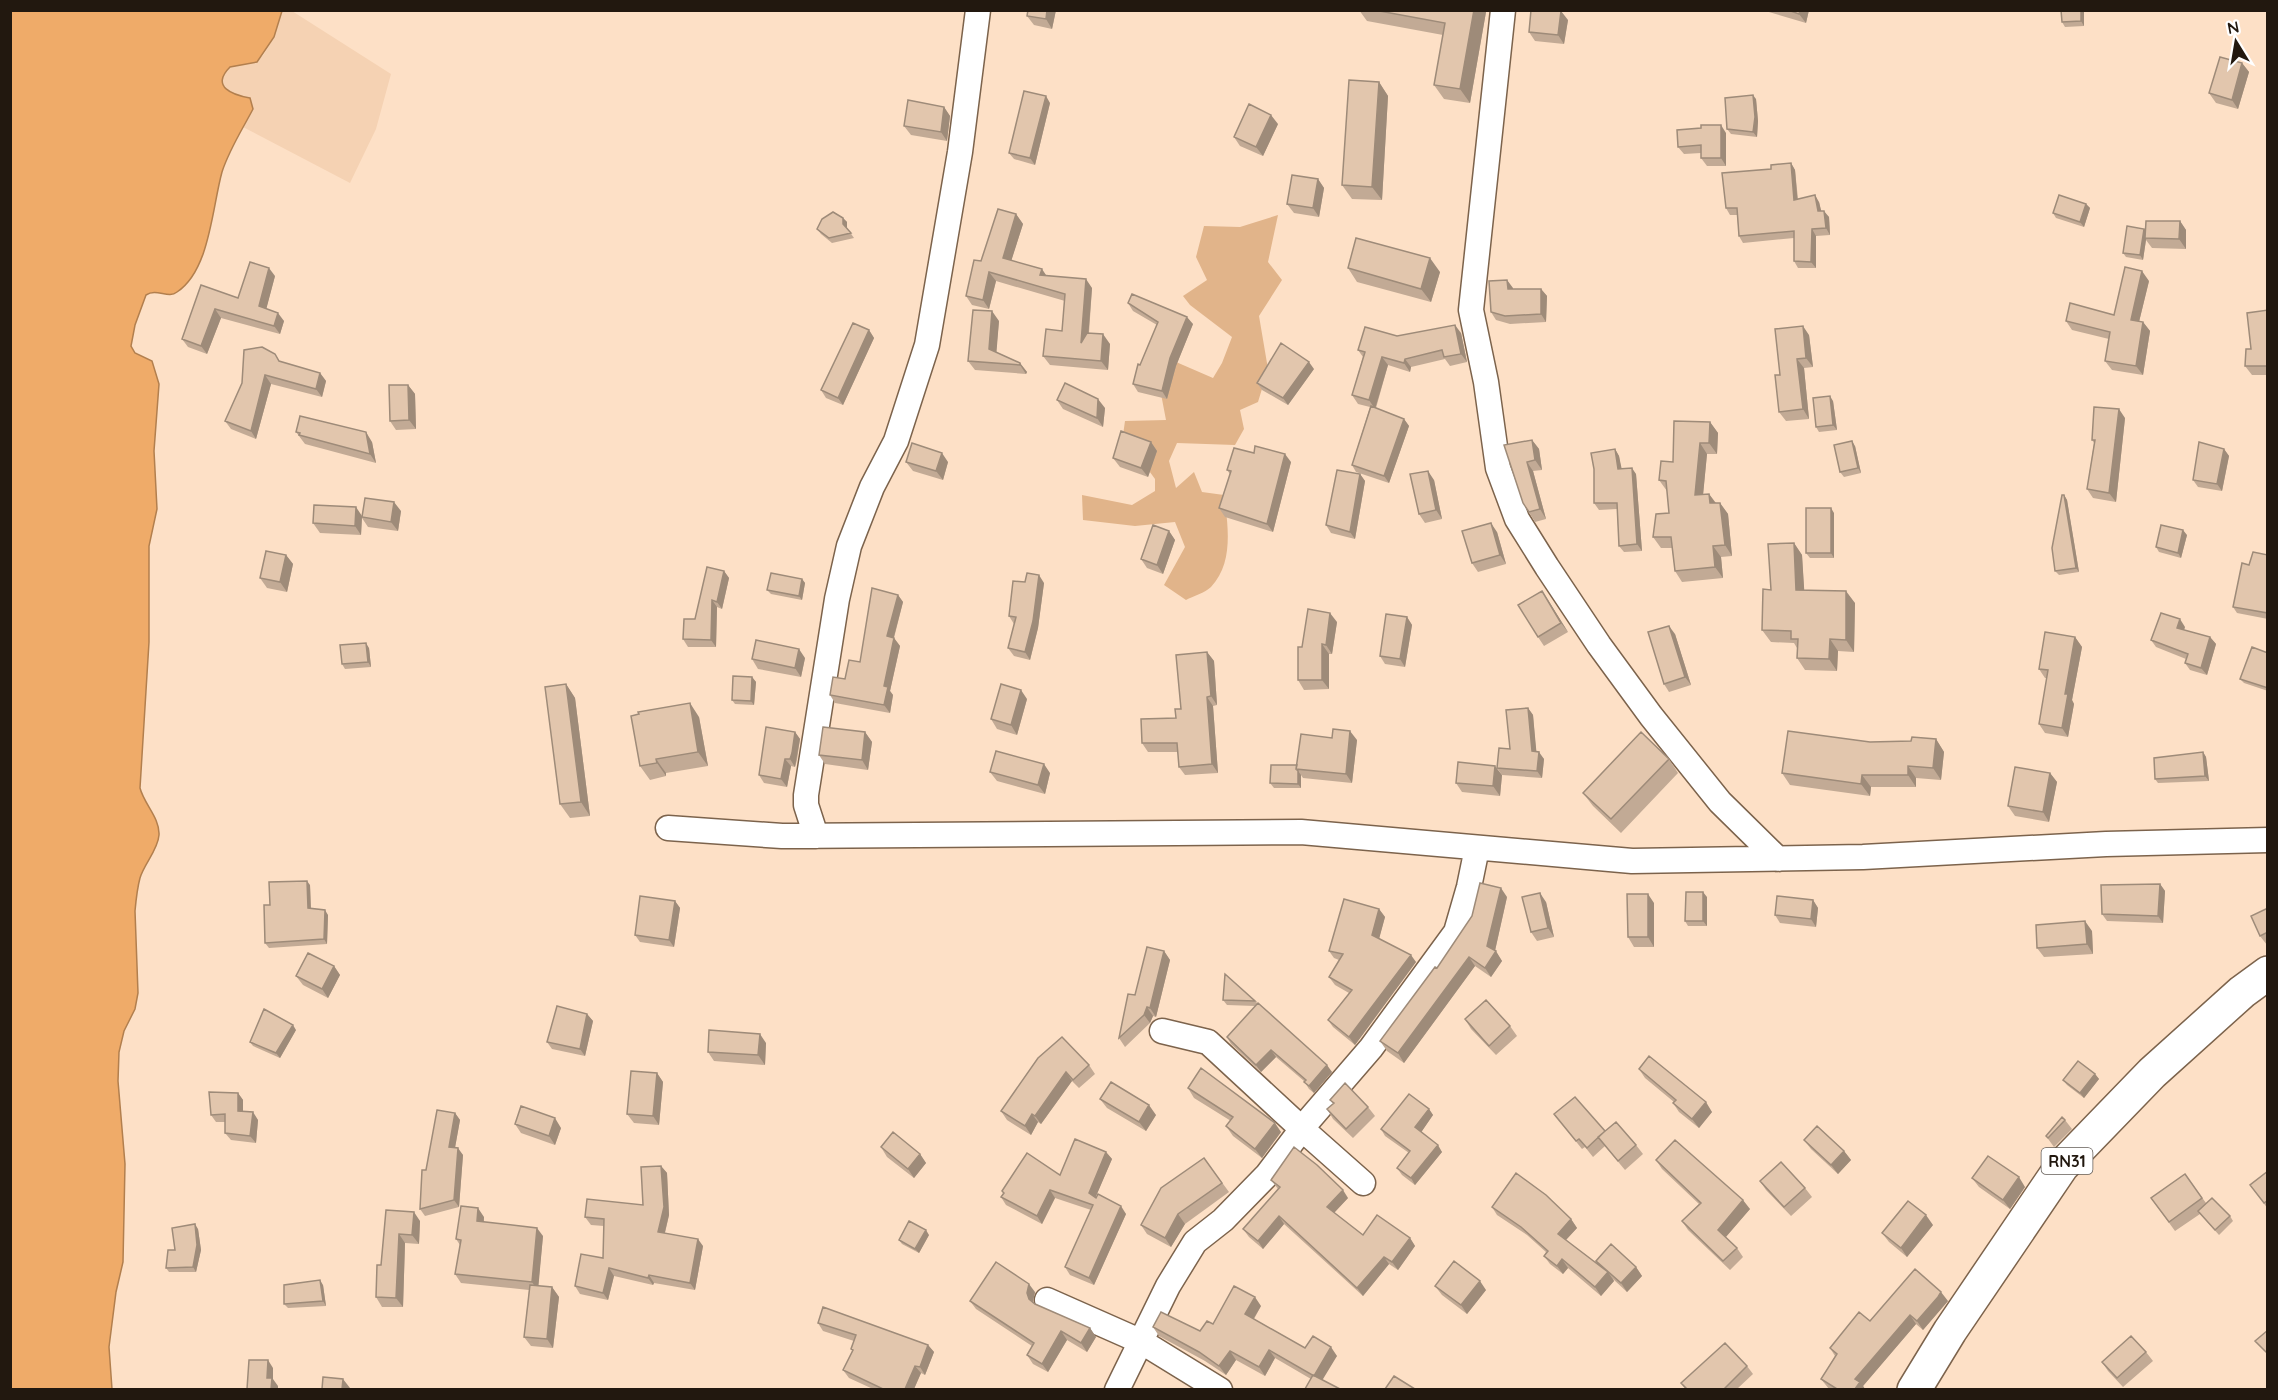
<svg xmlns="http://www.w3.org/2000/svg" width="2278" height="1400" font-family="Quicksand,sans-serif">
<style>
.built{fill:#f5d2b3}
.green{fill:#e1b48a}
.water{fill:#efab69;stroke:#b27f4e;stroke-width:1.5}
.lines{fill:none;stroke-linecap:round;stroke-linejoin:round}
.street-casing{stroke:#7c634c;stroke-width:27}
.primary-casing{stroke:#7c634c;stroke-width:36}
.street{stroke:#fff;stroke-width:24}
.primary{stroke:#fff;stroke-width:33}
.wall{fill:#c2aa95}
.shaded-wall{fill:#9e8b79}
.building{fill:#e2c6ad;stroke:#9e8b79;stroke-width:1.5}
.labels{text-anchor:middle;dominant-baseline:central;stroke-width:5;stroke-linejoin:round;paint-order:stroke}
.shield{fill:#fff;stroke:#645d57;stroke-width:1.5}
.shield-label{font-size:16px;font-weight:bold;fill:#22180f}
</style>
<rect width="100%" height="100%" fill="#fde0c6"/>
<path class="built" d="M282,11H292L391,74L376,129L350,183L243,127L253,109L250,98L233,95L226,91L223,84V76L229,67L257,62L264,54L274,37Z"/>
<path class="green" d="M1278,215L1268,262L1282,280L1259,316L1268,369L1258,402L1240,410L1244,429L1235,445L1177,443L1169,461L1176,488L1194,472L1202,492L1224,495C1228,525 1234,563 1211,587C1205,593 1193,596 1186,600L1164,585L1185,547L1175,522L1135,526L1083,520L1082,495L1132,505L1155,491V479L1123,435L1125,421L1166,420L1153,352L1213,378L1222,363L1232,337L1190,305L1183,296L1207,280L1196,257L1204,226L1240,227Z"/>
<path class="water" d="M10,11H282L274,37L257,62L230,67C210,87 233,95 250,98L253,109C242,130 229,150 222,172C212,208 210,270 177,292C168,299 157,288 146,295L135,325L131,346L135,353L152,361L159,384L154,451L157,509L149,546V642L140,788C144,804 160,818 159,835C158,850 144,864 140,878C137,889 136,900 135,911L138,993L135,1009L124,1031L119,1052L118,1081L125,1164L123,1262L116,1292L109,1347L112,1389H11Z"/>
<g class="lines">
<g class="street-casing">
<path id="street" d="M1503,10L1471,310L1486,382L1498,468L1517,519L1547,567L1599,645L1651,716L1720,802L1778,859
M668,828L782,836L1301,832L1632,861L1863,857L2106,844L2268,840
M816,836L806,805V795L837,599L849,546L872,487L896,441L927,345L960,152L978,10
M1162,1031L1208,1042L1302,1129L1363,1183
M1047,1300L1142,1342L1220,1390
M1117,1390L1168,1286L1195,1242L1223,1220L1267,1175L1308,1121L1371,1048L1456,932L1469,887L1477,848"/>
</g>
<g class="primary-casing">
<path id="primary" d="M1914,1390L1950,1331L2062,1166L2152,1073L2242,992L2268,973"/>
</g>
<use href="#street" class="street"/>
<use href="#primary" class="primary"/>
</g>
<path class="wall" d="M1056,10L1052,29L1034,25L1027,16Z
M1359,10H1485L1486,12L1470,103L1444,99L1434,85L1443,35L1367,21Z
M1762,10H1809L1806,23Z
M2061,10H2084V26L2065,27L2062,22Z
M1568,20L1564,44L1535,41L1529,32Z
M2242,63L2249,72L2238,109L2216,103L2209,93Z
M1379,82L1388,96L1382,200L1352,199L1342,185Z
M1756,99L1758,121L1757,137L1731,134L1727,129Z
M1050,103L1035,165L1014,159L1009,153Z
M944,107L950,116L947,141L911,135L904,126Z
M1278,124L1263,156L1240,146L1234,137Z
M1726,133V166H1707L1701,158V153L1684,154L1678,147Z
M1791,163L1795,170L1798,199L1819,202L1821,211L1829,217L1830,235L1816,236V268H1798L1794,261V238L1743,243L1739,236L1737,215H1730L1726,208L1771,169Z
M1318,179L1324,188L1319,217L1294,213L1287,204Z
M2086,204L2090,208L2084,227L2056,218L2053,213Z
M1016,214L1023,224L1011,261L1046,276L1092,288L1089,333L1110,344L1108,370L1050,365L1043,356L1062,331L1065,301L996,281L989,309L972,305L966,296L981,261Z
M843,218L847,222V228L854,238L832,243L821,234L817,229Z
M2180,221L2186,230V249L2152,248L2146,240L2143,260L2126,257L2123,253L2144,229L2145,231Z
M1348,268L1440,272L1431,302L1357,282Z
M275,276L266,309L284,321L280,334L221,318L207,354L188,347L182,339L201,285L238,298Z
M1507,280L1513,289H1541L1547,296L1546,322L1510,324L1496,320L1491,312Z
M2149,281L2139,322H2143L2150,331L2143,375L2112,370L2105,361L2109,339L2072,330L2066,321L2114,315Z
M1128,303L1193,324L1176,366L1167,399L1138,392L1133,384L1157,325L1133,311Z
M2268,310V375H2252L2245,366L2251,349Z
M999,321L996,352L1020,363L1027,372L1026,374L975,370L968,361Z
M869,330L874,338L843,405L826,398L821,390Z
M1461,333L1467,362L1450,366L1445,359L1411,367L1410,372L1388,365L1376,408L1404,419L1409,426L1389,483L1356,472L1352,465L1370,407L1358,404L1352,395L1363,357L1358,350L1397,336Z
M1809,335L1813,367L1804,368L1809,419L1786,421L1779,412L1780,375Z
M275,354L280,362L320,373L326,381L322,397L271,384L256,439L231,429L225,421Z
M1314,369L1288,405L1262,390L1257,383Z
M408,385L415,394L416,429L396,430L390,421Z
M1057,400L1105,408L1103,427L1063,409Z
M1833,401L1837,430L1819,432L1816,427Z
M2125,418L2116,502L2093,498L2087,489L2094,443L2092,440Z
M1710,422L1718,433L1717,454H1707L1703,494H1709L1716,503H1720L1728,514L1732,556L1721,557L1723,578L1682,582L1675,571L1672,548H1661L1653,537L1669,513L1667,491L1659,480L1673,462Z
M296,432L372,442L376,463L305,444Z
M1532,440L1539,449L1542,470L1533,471L1546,519L1535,522L1523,503L1504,445Z
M1151,442L1157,451L1148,477L1120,467L1113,458Z
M1855,446L1861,473L1844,477L1840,472Z
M1615,449L1619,456L1621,469L1636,474L1642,551L1624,552L1619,546L1617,509L1599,510L1594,503V469Z
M2224,449L2229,456L2222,491L2198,487L2193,480Z
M906,462H948L943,480L913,471Z
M1291,462L1273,532L1225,517L1219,508L1230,474L1227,470Z
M1360,474L1365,481L1355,539L1331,533L1326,525Z
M1434,480L1442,519L1425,523L1419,514Z
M2064,495L2067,500L2079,572L2059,575L2055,571Z
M401,511L398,531L368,527L362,518L361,535L320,533L313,523Z
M1834,513V558H1810L1806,553Z
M1169,531L1175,540L1163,574L1147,568L1141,559Z
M1497,532L1506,564L1478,572L1472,563Z
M2187,535L2181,558L2159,552L2156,547Z
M1794,543L1802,555L1804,590L1855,603L1854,652L1838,651L1837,671L1805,670L1797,658V648L1794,643L1771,642L1762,630L1771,590Z
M286,555L293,564L287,592L267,588L260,578Z
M2268,555V619L2237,613L2233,607L2249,565Z
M724,571L729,578L722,609L717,607L716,647H688L683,639Z
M802,579L805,583L802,600L771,594L767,590Z
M1025,582L1044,583L1038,628L1030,660L1014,656L1008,648L1014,624L1009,616Z
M1542,591L1568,632L1544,646L1538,637Z
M898,595L903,602L894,638L900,646L890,691L893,695L890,713L835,703L830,695L860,662Z
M1407,617L1412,625L1405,667L1385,664L1380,656Z
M1337,622L1332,654H1329V689L1304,690L1298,680L1302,647Z
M2185,627L2184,630L2210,637L2216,644L2207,675L2190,670L2185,663L2186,659L2156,647L2151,640Z
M1675,634L1691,685L1669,692L1664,684Z
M2075,637L2082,647L2072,700L2074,704L2068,737L2045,733L2039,724L2047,678H2045L2039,669Z
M369,648L371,667L345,669L342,664Z
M1207,652L1214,661L1217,705L1213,706L1218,773L1185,775L1179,767L1178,752H1148L1142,743L1176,718Z
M2268,653V691L2244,683L2240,679Z
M805,658L801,677L758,669L752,659Z
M752,677L756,682L754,705L735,704L732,700Z
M566,684L575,698L590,816L570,818L560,804Z
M1027,699L1017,735L997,729L991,719Z
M1528,708L1533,715L1536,752L1544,759L1542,778L1502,775L1497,768L1510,749Z
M699,717L708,766L666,773V776L650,780L640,766Z
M795,732L800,739L797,760L795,767L791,766L787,787L764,783L759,775Z
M865,732L872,742L868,770L825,764L819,755Z
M1332,738L1357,740L1352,783L1303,778L1301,775V788H1274L1270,783L1297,765Z
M1936,739L1944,752L1941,780L1916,778V787H1871L1870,796L1790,785L1782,773L1870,742L1911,741Z
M2203,752L2206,757L2209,781L2158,783L2155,779Z
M1669,759L1678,773L1621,833L1593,806L1583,793Z
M990,772L1050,773L1045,794L997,781Z
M2050,773L2057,782L2049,822L2015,816L2008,806Z
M1502,775L1500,796L1462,792L1456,783Z
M2160,884L2165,891L2163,923L2107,921L2102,914Z
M310,885L311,909L328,915L327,944L269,948L265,943L270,905Z
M1507,897L1495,951L1502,961L1491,977L1475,966L1404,1063L1387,1051L1380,1041L1437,968Z
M1707,897V926H1688L1685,921Z
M1813,900L1818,908L1816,927L1780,923L1775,915Z
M675,901L680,908L674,947L640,942L635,935Z
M1546,902L1554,937L1537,941L1531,932Z
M1654,903V947H1634L1628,937Z
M2268,908V944L2267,945L2260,936Z
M1379,909L1385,917L1379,938L1416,962L1355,1045L1333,1027L1328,1020L1349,993L1335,985L1329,977L1339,960L1334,958L1329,951Z
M2092,931L2093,954L2044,957L2037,948Z
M1164,951L1170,960L1156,1017L1153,1016L1150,1023L1125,1047L1119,1038L1135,995Z
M334,966L340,975L328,998L303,985L296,976Z
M1223,1000L1255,1001L1332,1072L1314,1093L1309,1089L1304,1081L1276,1057L1261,1072L1231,1044L1227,1037L1255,1006L1227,1005Z
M587,1014L593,1021L585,1056L552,1049L547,1042Z
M1465,1019L1510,1026L1517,1036L1496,1055L1471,1029Z
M296,1030L280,1058L253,1046L250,1042Z
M766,1043L765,1065L714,1061L708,1052Z
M1038,1058L1089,1065L1095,1074L1079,1088L1072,1081L1041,1124L1038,1122L1031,1135L1007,1120L1001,1111Z
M1639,1069L1712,1112L1699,1128L1679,1112L1673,1103L1674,1102L1645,1078Z
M657,1073L663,1082L659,1125L634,1123L627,1114Z
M2095,1074L2099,1079L2084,1098L2067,1085L2063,1080Z
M1188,1088L1281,1132L1262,1158L1233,1136L1226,1126L1231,1121L1194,1098Z
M238,1093L243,1100V1111L258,1120L256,1143L231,1140L225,1133V1122H216L211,1115Z
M1100,1099L1156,1115L1146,1131L1107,1108Z
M1330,1100L1368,1107L1375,1116L1353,1138L1333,1119L1327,1109L1333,1104Z
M1429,1109L1433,1115L1421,1132L1442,1152L1415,1185L1402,1175L1397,1168L1409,1153L1385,1136L1381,1129Z
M455,1113L460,1120L455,1148L463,1155L459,1207L425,1216L420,1209L426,1170Z
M1554,1114L1605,1131L1636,1145L1643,1154L1625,1170L1605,1146L1593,1157L1585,1147L1582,1149Z
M2065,1120L2072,1129L2054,1147L2046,1136Z
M515,1124L561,1128L555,1145L521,1133Z
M1804,1140L1844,1151L1851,1160L1838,1174L1811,1149Z
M881,1147L920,1154L926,1163L914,1178L887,1157Z
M1106,1152L1112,1159L1095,1198L1126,1214L1094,1285L1070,1275L1065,1267L1091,1210L1055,1198L1042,1224L1006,1205L1001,1197L1003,1193L1002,1191L1060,1175Z
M1204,1158L1229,1192L1185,1224L1171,1247L1147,1234L1141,1225Z
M1656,1160L1750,1209L1726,1237L1737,1248L1743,1257L1730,1270L1688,1230L1682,1221L1699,1204L1662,1169Z
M661,1166L667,1173L669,1215L665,1233L703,1246L695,1290L654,1283L653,1285L614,1276L608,1300L580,1294L575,1286L603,1258L604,1226L591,1225L585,1217L643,1205Z
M2268,1171V1209L2250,1185Z
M2185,1174L2206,1203L2230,1216L2233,1221L2219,1235L2200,1214L2175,1231L2151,1198Z
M1972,1178L2025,1187L2010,1209L1979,1187Z
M1271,1180L1348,1198L1334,1213L1363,1235L1410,1238L1415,1246L1398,1270L1389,1264L1363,1296L1284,1224L1263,1249L1249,1237L1243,1229L1278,1189Z
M1760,1181L1805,1188L1812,1197L1791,1216L1766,1190Z
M1492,1207L1571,1219L1577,1228L1566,1240L1600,1266L1596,1261L1636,1267L1642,1276L1627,1292L1613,1279L1614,1281L1601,1296L1568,1268L1563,1274L1550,1264L1544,1256L1546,1252L1527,1235L1497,1215Z
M386,1210L420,1221L419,1244L405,1243L403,1307H382L376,1297L381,1265Z
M484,1217V1222L543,1236L538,1286L552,1287L559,1297L553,1348L531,1346L524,1337L529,1290L461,1283L455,1274L460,1245L456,1239Z
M1933,1225L1907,1257L1889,1242L1882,1233Z
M198,1229L201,1250L196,1272H169L166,1268L175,1250Z
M929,1235L919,1253L902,1244L899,1240Z
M323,1285L326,1306L288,1308L284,1304Z
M1435,1286L1486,1290L1467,1314L1442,1295Z
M1035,1292L1033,1302L1035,1304L1090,1328L1096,1337L1087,1352L1067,1340L1048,1372L1033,1364L1027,1355L1032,1346L976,1309L970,1301Z
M1948,1301L1923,1330L1916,1324L1863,1386L1865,1389H1829L1821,1379L1835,1356L1830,1348L1870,1321Z
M1261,1306L1254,1319L1305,1348L1337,1356L1311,1379L1275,1358L1265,1376L1236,1360L1226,1375L1205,1361L1159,1336L1153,1327L1200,1331L1213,1324Z
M818,1323L928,1345L934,1352L925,1375L921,1373L914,1389H873L849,1378L843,1370L853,1352L851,1349L854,1341L823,1331Z
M2146,1352L2153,1361L2123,1387L2108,1371L2102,1362Z
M1747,1366L1753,1374L1737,1389H1685L1681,1383Z"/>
<path class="shaded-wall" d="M1047,10H1056L1052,29L1046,19Z
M1474,10H1485L1486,12L1470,103L1460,89Z
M1800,10H1809L1806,23L1799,14Z
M2081,10H2084V26L2081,21Z
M1561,11L1568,20L1564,44L1558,35Z
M2242,63L2249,72L2238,109L2232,100Z
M1379,82L1388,96L1382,200L1372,187Z
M1753,95L1756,99L1758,121L1757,137L1753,132Z
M1046,96L1050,103L1035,165L1030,158Z
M944,107L950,116L947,141L941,132Z
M1271,115L1278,124L1263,156L1256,147Z
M1721,125L1726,133V166L1721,158Z
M1791,163L1795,170L1798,206L1794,200Z
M1318,179L1324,188L1319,217L1313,208Z
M1815,195L1819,202L1823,218L1818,211Z
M2086,204L2090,208L2084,227L2080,222Z
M1824,211L1829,217L1830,235L1826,228Z
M1016,214L1023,224L1009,268L1003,258Z
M843,218L847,222V228L843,224Z
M2180,221L2186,230V249L2179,239Z
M1812,229L1816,236V268L1811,262Z
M2144,229L2147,233L2143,260L2140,255Z
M1430,258L1440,272L1431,302L1421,289Z
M269,268L275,276L265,314L259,306Z
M1042,269L1048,278L1040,275Z
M2142,271L2149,281L2137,330L2131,320Z
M989,272L996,281L989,309L983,300Z
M1086,279L1092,288L1087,352L1081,343Z
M1507,280L1513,288V296L1508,289Z
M1541,289L1547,296L1546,322L1541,314Z
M215,309L221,318L207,354L201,346Z
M992,311L999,321L996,358L989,349Z
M278,313L284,321L280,334L274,326Z
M1187,317L1193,324L1176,366L1167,399L1162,391L1170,358Z
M2143,322L2150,331L2143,375L2136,366Z
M1455,325L1461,333L1467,362L1461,354Z
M1803,326L1809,335L1813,367L1806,358Z
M869,330L874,338L843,405L838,398Z
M1103,334L1110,344L1108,370L1101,361Z
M1382,357L1388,365L1375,409L1369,400Z
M1405,359L1411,367L1410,372L1404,363Z
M1797,359L1804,368L1809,419L1803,409Z
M1309,362L1314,369L1288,405L1283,398Z
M1020,363L1027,372L1026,374L1020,365Z
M320,373L326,381L322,397L316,389Z
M265,375L271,384L256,439L251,431Z
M408,385L415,394L416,429L409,420Z
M1830,396L1833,401L1837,430L1833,425Z
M1098,399L1105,408L1103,427L1097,418Z
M2119,409L2125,418L2116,502L2109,493Z
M1404,419L1409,426L1389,483L1384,476Z
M1710,422L1718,433L1717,454L1709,443Z
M366,432L372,442L376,463L370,454Z
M1532,440L1539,449L1542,470L1535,460Z
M1852,441L1855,446L1861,473L1858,468Z
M1151,442L1157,451L1148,477L1141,468Z
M1700,443L1707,454L1702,506L1695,495Z
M1615,449L1619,456L1623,475L1618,469Z
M2224,449L2229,456L2222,491L2217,484Z
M942,453L948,462L943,480L936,471Z
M1285,454L1291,462L1273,532L1267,524Z
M1527,462L1533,471L1546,519L1540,509Z
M1632,468L1636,474L1642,551L1637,544Z
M1428,471L1434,480L1442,519L1436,510Z
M1360,474L1365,481L1355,539L1350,532Z
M1709,494L1717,505L1710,503Z
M2064,495L2067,500L2079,572L2076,568Z
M394,502L401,511L398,531L391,522Z
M1720,503L1728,514L1732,556L1725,545Z
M356,507L362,516L361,535L355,526Z
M1831,508L1834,513V558L1831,553Z
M1491,523L1497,532L1506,564L1500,555Z
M2183,530L2187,535L2181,558L2178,553Z
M1169,531L1175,540L1163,574L1157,565Z
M1794,543L1802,555L1805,602L1796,590Z
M1713,546L1721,557L1723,578L1715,567Z
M286,555L293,564L287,592L280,582Z
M724,571L729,578L722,609L717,602Z
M1039,575L1044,583L1038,628L1030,660L1025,652Z
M802,579L805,583L802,600L799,596Z
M1542,591L1548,600L1568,632L1561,623Z
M1846,591L1855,603L1854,652L1846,640Z
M898,595L903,602L892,644L887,636Z
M712,600L717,607L716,647L711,640Z
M1330,613L1337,622L1332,654L1326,645Z
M1407,617L1412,625L1405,667L1400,659Z
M2180,619L2185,627L2182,635L2177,628Z
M1669,626L1675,634L1691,685L1685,677Z
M2075,637L2082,647L2072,700L2074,704L2068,737L2062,728L2065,694Z
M2210,637L2216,644L2207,675L2201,668Z
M894,638L900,646L890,691L893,695L890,713L884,705V686Z
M1830,639L1838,651L1837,671L1829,659Z
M366,643L369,648L371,667L368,662Z
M1322,644L1329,654V689L1322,680Z
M799,649L805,658L801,677L795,668Z
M1207,652L1214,661L1217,705L1211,696Z
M752,677L756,682L754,705L751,701Z
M566,684L575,698L590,816L581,802Z
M1021,690L1027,699L1017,735L1011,725Z
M1207,697L1213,706L1218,773L1212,764Z
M690,703L699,717L708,766L698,752Z
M1528,708L1533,715L1537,758L1532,751Z
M1350,731L1357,740L1352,783L1346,774Z
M795,732L800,739L795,767L790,759Z
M865,732L872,742L868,770L862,760Z
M1936,739L1944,752L1941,780L1933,768Z
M1539,752L1544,759L1542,778L1537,771Z
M2203,752L2206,757L2209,781L2205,776Z
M656,759L666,773V776L657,763Z
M785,759L791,766L787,787L781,779Z
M1044,764L1050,773L1045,794L1038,785Z
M1495,766L1502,775L1500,796L1493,786Z
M1908,766L1916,778V787L1908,775Z
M1298,771L1301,775V788L1298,784Z
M2050,773L2057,782L2049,822L2043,812Z
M1862,775L1871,787L1870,796L1861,784Z
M307,881L310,885L311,913L308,908Z
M2160,884L2165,891L2163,923L2158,916Z
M1501,888L1507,897L1494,955L1496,951L1502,961L1491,977L1485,968L1487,946Z
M1703,892L1707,897V926L1703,921Z
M1540,893L1546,902L1554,937L1548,928Z
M1648,894L1654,903V947L1648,937Z
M1813,900L1818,908L1816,927L1811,919Z
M675,901L680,908L674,947L669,940Z
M1379,909L1385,917L1378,943L1372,935Z
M325,910L328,915L327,944L324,939Z
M2085,921L2092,931L2093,954L2087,944Z
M1164,951L1170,960L1156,1017L1150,1008Z
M1411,955L1416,962L1355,1045L1349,1037Z
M1469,957L1475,966L1404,1063L1398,1053Z
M334,966L340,975L328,998L322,989Z
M1147,1007L1153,1016L1150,1023L1144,1015Z
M587,1014L593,1021L585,1056L580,1049Z
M293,1025L296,1030L280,1058L276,1053Z
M760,1034L766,1043L765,1065L758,1055Z
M1271,1050L1276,1057L1261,1072L1256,1065Z
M1327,1065L1332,1072L1314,1093L1309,1086Z
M1066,1072L1072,1081L1041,1124L1035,1116Z
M657,1073L663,1082L659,1125L653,1116Z
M2095,1074L2099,1079L2084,1098L2080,1093Z
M238,1093L243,1100V1118L238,1111Z
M1706,1102L1712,1112L1699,1128L1692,1119Z
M1149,1105L1156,1115L1146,1131L1139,1122Z
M1429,1109L1433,1115L1420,1134L1415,1127Z
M253,1112L258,1120L256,1143L250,1136Z
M455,1113L460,1120L454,1153L449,1147Z
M1032,1114L1038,1122L1031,1135L1025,1126Z
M555,1118L561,1128L555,1145L549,1136Z
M1275,1123L1281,1132L1262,1158L1255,1149Z
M1438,1145L1442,1152L1415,1185L1411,1178Z
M458,1148L463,1155L459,1207L454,1200Z
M1844,1151L1851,1160L1838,1174L1831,1165Z
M1106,1152L1112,1159L1094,1201L1089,1193Z
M920,1154L926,1163L914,1178L908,1169Z
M661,1166L667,1173L669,1215L663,1240L658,1232Z
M2019,1177L2025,1187L2010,1209L2003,1200Z
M1050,1190L1055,1198L1042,1224L1037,1216Z
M1343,1190L1348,1198L1332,1215L1327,1207Z
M1743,1200L1750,1209L1724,1239L1718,1230Z
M1121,1206L1126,1214L1094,1285L1089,1278Z
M478,1208L484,1217L483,1230L477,1221Z
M414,1212L420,1221L419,1244L412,1235Z
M1178,1214L1185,1224L1171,1247L1165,1238Z
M1926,1215L1933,1225L1907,1257L1901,1248Z
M1279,1216L1284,1224L1263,1249L1258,1241Z
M1571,1219L1577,1228L1564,1242L1558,1234Z
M195,1224L198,1229L201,1250L196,1272L193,1267Z
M537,1228L543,1236L538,1291L532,1282Z
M926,1230L929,1235L919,1253L915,1249Z
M399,1234L405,1243L403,1307L396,1298Z
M1410,1238L1415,1246L1398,1270L1392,1262Z
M698,1239L703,1246L695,1290L690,1283Z
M1384,1257L1389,1264L1363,1296L1357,1288Z
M1562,1259L1568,1268L1563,1274L1557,1266Z
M1636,1267L1642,1276L1627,1292L1621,1283Z
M609,1268L614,1276L608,1300L603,1293Z
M1608,1272L1614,1281L1601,1296L1595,1287Z
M649,1275L654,1283L653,1285L648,1278Z
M320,1280L323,1285L326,1306L323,1301Z
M1480,1281L1486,1290L1467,1314L1461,1305Z
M1029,1284L1035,1292L1033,1302L1029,1299L1027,1293Z
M552,1287L559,1297L553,1348L547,1339Z
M1941,1292L1948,1301L1923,1330L1917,1321Z
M1255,1297L1261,1306L1251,1323L1245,1314Z
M1910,1315L1916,1324L1863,1386L1865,1389H1855V1379Z
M1090,1328L1096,1337L1087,1352L1081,1343Z
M1061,1331L1067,1340L1048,1372L1042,1364Z
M928,1345L934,1352L925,1375L920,1367Z
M1331,1347L1337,1356L1320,1384L1314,1376Z
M1269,1350L1275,1358L1265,1376L1259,1367Z
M1230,1351L1236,1360L1226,1375L1219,1366Z
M268,1360L273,1368V1379L278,1386V1389H271L267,1378Z
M915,1366L921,1373L914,1389H905Z
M343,1379L350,1388V1389H342Z"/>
<path class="building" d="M1028,10H1047L1046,19L1027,16Z
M1374,10H1474L1460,89L1434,85L1445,23Z
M1531,10L1561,11L1558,35L1529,32Z
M1788,10H1800L1799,14Z
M2061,10H2081V21L2062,22Z
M2220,57L2242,63L2232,100L2209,93Z
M1349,80L1379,82L1372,187L1342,185Z
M1024,91L1046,96L1030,158L1009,153Z
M1753,95L1755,117L1753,132L1727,129L1725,98Z
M908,100L944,107L941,132L904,126Z
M1249,104L1271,115L1256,147L1234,137Z
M1701,125H1721V158H1701V145L1678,147L1677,130L1701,128Z
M1791,163L1794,200L1815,195L1818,211H1824L1826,228L1812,229L1811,262L1794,261V231L1739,236L1737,208H1726L1722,173L1771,169V165Z
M1292,175L1318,179L1313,208L1287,204Z
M2059,195L2086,204L2080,222L2053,213Z
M998,209L1016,214L1003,258L1042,269L1040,275L1086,279L1081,343L1087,333L1103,334L1101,361L1043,356L1046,329L1062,331L1065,294L989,272L983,300L966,296L974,260L981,261Z
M833,212L843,218V224L851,233L829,238L817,229L822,219Z
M2146,221H2180L2179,239L2145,238Z
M2127,226L2144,229L2140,255L2123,253Z
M1356,238L1430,258L1421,289L1348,268Z
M250,262L269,268L259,306L278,313L274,326L215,309L201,346L182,339L201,285L238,298Z
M2125,267L2142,271L2131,320L2143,322L2136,366L2105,361L2110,332L2066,321L2070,303L2114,315Z
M1507,280L1508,289H1541V314L1505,316L1491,312L1489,281Z
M1132,294L1187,317L1170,358L1162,391L1133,384L1138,364L1140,365L1158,322L1128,303Z
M973,310L992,311L989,349L1020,363V365L968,361Z
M2268,310V366H2245L2246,349H2251L2247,313Z
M853,323L869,330L838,398L821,390Z
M1455,325L1461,354L1444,357L1442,350L1405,359L1404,363L1382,357L1369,400L1352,395L1365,352L1358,350L1365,327L1397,336Z
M1803,326L1806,358L1797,359L1803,409L1779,412L1775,375H1780L1775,329Z
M1281,343L1309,362L1283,398L1257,383Z
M262,347L275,354L279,361L320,373L316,389L265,375L251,431L225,421L242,383L244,350Z
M1065,383L1098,399L1097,418L1057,400Z
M389,385H408L409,420L390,421Z
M1830,396L1833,425L1816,427L1813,398Z
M1371,406L1404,419L1384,476L1352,465Z
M2094,407L2119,409L2109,493L2087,489L2095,440H2092Z
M300,416L366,432L370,454L299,435L300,433L296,432Z
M1674,421L1710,422L1709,443H1700L1695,495L1709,494L1710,503H1720L1725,545L1713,546L1715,567L1675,571L1671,537H1653L1656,514L1669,513L1666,481L1659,480L1661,461L1673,462Z
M1121,431L1151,442L1141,468L1113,458Z
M1532,440L1535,460L1527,462L1540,509L1529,512L1523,503L1504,445Z
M1852,441L1858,468L1840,472L1834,445Z
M2199,442L2224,449L2217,484L2193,480Z
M912,443L942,453L936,471L906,462Z
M1255,446L1285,454L1267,524L1219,508L1231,471L1227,470L1234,448L1254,453Z
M1615,449L1618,469L1632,468L1637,544L1619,546L1617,503H1594V469L1591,453Z
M1337,470L1360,474L1350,532L1326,525Z
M1428,471L1436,510L1419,514L1410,474Z
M2062,495H2064L2076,568L2055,571L2052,548Z
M365,498L394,502L391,522L362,517Z
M314,505L356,507L355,526L313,523Z
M1806,508H1831V553H1806Z
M1491,523L1500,555L1472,563L1462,531Z
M1153,525L1169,531L1157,565L1141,559Z
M2161,525L2183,530L2178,553L2156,547Z
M1794,543L1796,590L1846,591V640L1830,639L1829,659L1797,658L1798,639H1791V631L1762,630L1763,589L1771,590L1768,544Z
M266,551L286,555L280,582L260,578Z
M2253,552L2268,555V613L2233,607L2242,563L2249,565Z
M707,567L724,571L717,602L712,600L711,640L683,639L684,619H695Z
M771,573L802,579L799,596L767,590Z
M1027,573L1039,575L1033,621L1025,652L1008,648L1016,617L1009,616L1013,581L1025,582Z
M872,588L898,595L887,636L894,638L884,686L888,687L884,705L830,695L833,677L845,679L849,660L860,662Z
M1542,591L1561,623L1538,637L1518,605Z
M1308,609L1330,613L1326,645L1322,644V680H1298V647H1302Z
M2161,613L2180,619L2177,628L2210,637L2201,668L2185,663L2188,654L2151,640Z
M1386,614L1407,617L1400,659L1380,656Z
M1669,626L1685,677L1664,684L1648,632Z
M2045,632L2075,637L2065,694H2068L2062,728L2039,724L2048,670L2039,669Z
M756,640L799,649L795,668L752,659Z
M366,643L368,662L342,664L340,645Z
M2252,647L2268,653V688L2240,679Z
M1207,652L1211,696L1207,697L1212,764L1179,767L1177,743H1142L1141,719L1176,718L1175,709H1181L1176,655Z
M733,676L752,677L751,701L732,700Z
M566,684L581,802L560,804L545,687Z
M1001,684L1021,690L1011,725L991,719Z
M690,703L698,752L656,759L657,763L640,766L631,716L639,714L638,712Z
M1528,708L1532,751L1539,752L1537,771L1497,768L1499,748L1510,749L1506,710Z
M766,727L795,732L792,753L790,759H785L781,779L759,775Z
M823,727L865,732L862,760L819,755Z
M1333,729L1350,731L1346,774L1296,769L1301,734L1332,738Z
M1788,731L1870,742L1911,741L1912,737L1936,739L1933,768L1908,766V775H1862L1861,784L1782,773Z
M1641,732L1669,759L1611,819L1583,793Z
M996,751L1044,764L1038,785L990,772Z
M2203,752L2205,776L2155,779L2154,758Z
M1458,762L1495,766L1493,786L1456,783Z
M1271,765H1297L1296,769L1298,771V784L1270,783Z
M2015,767L2050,773L2043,812L2008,806Z
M307,881L308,908L325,910L324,939L265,943L264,905H270L269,882Z
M1480,883L1501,888L1487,946L1496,951L1485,968L1469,957L1398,1053L1380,1041L1435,967L1437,968L1472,916Z
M2160,884L2158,916L2102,914L2101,885Z
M1686,892H1703V921H1685Z
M1540,893L1548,928L1531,932L1522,897Z
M1627,894H1648V937H1628Z
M640,896L675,901L669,940L635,935Z
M1777,896L1813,900L1811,919L1775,915Z
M1344,899L1379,909L1372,935L1411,955L1349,1037L1328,1020L1352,990L1329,977L1343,954L1329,951Z
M2268,908V932L2260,936L2251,916Z
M2085,921L2087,944L2037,948L2036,925Z
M1147,947L1164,951L1150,1008L1147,1007L1144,1015L1119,1038L1128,994L1135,995Z
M308,953L334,966L322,989L296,976Z
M1225,974L1255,1001L1223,1000Z
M1486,1000L1510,1026L1489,1046L1465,1019Z
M1258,1003L1327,1065L1309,1086L1304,1082L1306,1080L1271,1050L1256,1065L1227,1037Z
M557,1006L587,1014L580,1049L547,1042Z
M264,1009L293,1025L276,1053L250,1042Z
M709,1030L760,1034L758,1055L708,1052Z
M1062,1037L1089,1065L1073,1080L1066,1072L1035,1116L1032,1114L1025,1126L1001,1111L1038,1058Z
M1649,1056L1706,1102L1692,1119L1673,1103L1676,1100L1639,1069Z
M2078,1061L2095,1074L2080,1093L2063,1080Z
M1201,1068L1275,1123L1255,1149L1226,1126L1233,1117L1188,1088Z
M631,1071L657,1073L653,1116L627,1114Z
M1111,1082L1149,1105L1139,1122L1100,1099Z
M1345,1083L1368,1107L1346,1129L1327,1109L1334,1103L1330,1100Z
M209,1092L238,1093V1111L253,1112L250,1136L225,1133V1114L211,1115Z
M1409,1094L1429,1109L1415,1127L1438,1145L1411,1178L1397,1168L1410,1151L1381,1129Z
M1575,1097L1605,1131L1587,1148L1579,1139L1576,1141L1554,1114Z
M521,1106L555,1118L549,1136L515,1124Z
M437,1110L455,1113L449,1147L458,1148L454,1200L420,1209L422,1170H426Z
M2062,1117L2065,1120L2048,1138L2046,1136Z
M1616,1122L1636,1145L1618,1161L1598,1137Z
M1817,1126L1844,1151L1831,1165L1804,1140Z
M893,1132L920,1154L908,1169L881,1147Z
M1075,1139L1106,1152L1089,1193L1096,1198L1098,1194L1121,1206L1089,1278L1065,1267L1093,1205L1050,1190L1037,1216L1001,1197L1004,1193L1002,1191L1027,1153L1060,1175Z
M1675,1140L1743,1200L1718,1230L1737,1248L1723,1261L1682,1221L1701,1203L1656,1160Z
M1294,1147L1317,1165L1343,1190L1327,1207L1363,1235L1377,1215L1410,1238L1392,1262L1384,1257L1357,1288L1279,1216L1258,1241L1243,1229L1280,1187L1271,1180Z
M1988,1156L2019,1177L2003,1200L1972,1178Z
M1204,1158L1222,1183L1178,1214L1165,1238L1141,1225L1161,1188Z
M1781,1162L1805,1188L1784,1207L1760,1181Z
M661,1166L664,1207L658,1232L698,1239L690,1283L649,1275L648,1278L609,1268L603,1293L575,1286L581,1254L603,1258L604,1219L585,1217L587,1199L643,1205L641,1167Z
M2268,1171V1200L2264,1203L2250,1185Z
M1516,1173L1546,1195L1571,1219L1558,1234L1608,1272L1595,1287L1562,1259L1557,1266L1544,1256L1548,1251L1521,1227L1492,1207Z
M2185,1174L2202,1198L2169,1222L2151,1198Z
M2212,1198L2230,1216L2215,1230L2198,1211Z
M1908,1201L1926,1215L1901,1248L1882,1233Z
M461,1206L478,1208L477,1221L537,1228L532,1282L455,1274L461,1240L456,1239Z
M386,1210L414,1212L412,1235L399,1234L396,1298L376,1297L377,1265H381Z
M909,1221L926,1230L915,1249L899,1240Z
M195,1224L197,1245L193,1267L166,1268L168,1250H175L172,1228Z
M1611,1244L1636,1267L1621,1283L1596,1261Z
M1454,1261L1480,1281L1461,1305L1435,1286Z
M996,1262L1029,1284L1027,1293L1029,1299L1035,1304L1090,1328L1081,1343L1061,1331L1042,1364L1027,1355L1034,1343L970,1301Z
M1915,1269L1941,1292L1938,1297L1917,1321L1910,1315L1855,1379L1860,1382L1855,1389H1837L1821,1379L1837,1354L1830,1348L1859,1312L1870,1321Z
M320,1280L323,1301L284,1304V1285Z
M530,1285L552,1287L547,1339L524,1337Z
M1234,1286L1255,1297L1245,1314L1305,1348L1313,1336L1331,1347L1314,1376L1269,1350L1259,1367L1230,1351L1219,1366L1199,1352L1153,1327L1161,1312L1200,1331L1207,1321L1213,1324Z
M823,1307L928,1345L920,1367L915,1366L905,1389H883L843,1370L853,1350L851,1349L856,1335L818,1323Z
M2268,1330V1354L2255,1341Z
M2131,1336L2146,1352L2117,1378L2102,1362Z
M1725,1343L1747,1366L1724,1389H1687L1681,1383Z
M249,1360H268L267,1378H272L271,1389H247Z
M1313,1375L1340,1389H1305Z
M1394,1376L1415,1389H1385Z
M323,1377L343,1379L342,1389H322Z"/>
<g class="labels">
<rect class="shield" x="2041.5" y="1148" width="51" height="26" rx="4.5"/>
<g class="shield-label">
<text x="2067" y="1161">RN31</text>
</g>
</g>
<rect width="2278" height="1400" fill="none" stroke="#22180f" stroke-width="24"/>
<g transform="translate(2236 42) rotate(349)" stroke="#ffffff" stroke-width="4.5" paint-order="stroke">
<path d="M0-4.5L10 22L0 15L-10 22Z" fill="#22180f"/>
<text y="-9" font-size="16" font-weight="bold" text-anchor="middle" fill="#22180f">N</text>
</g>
</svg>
